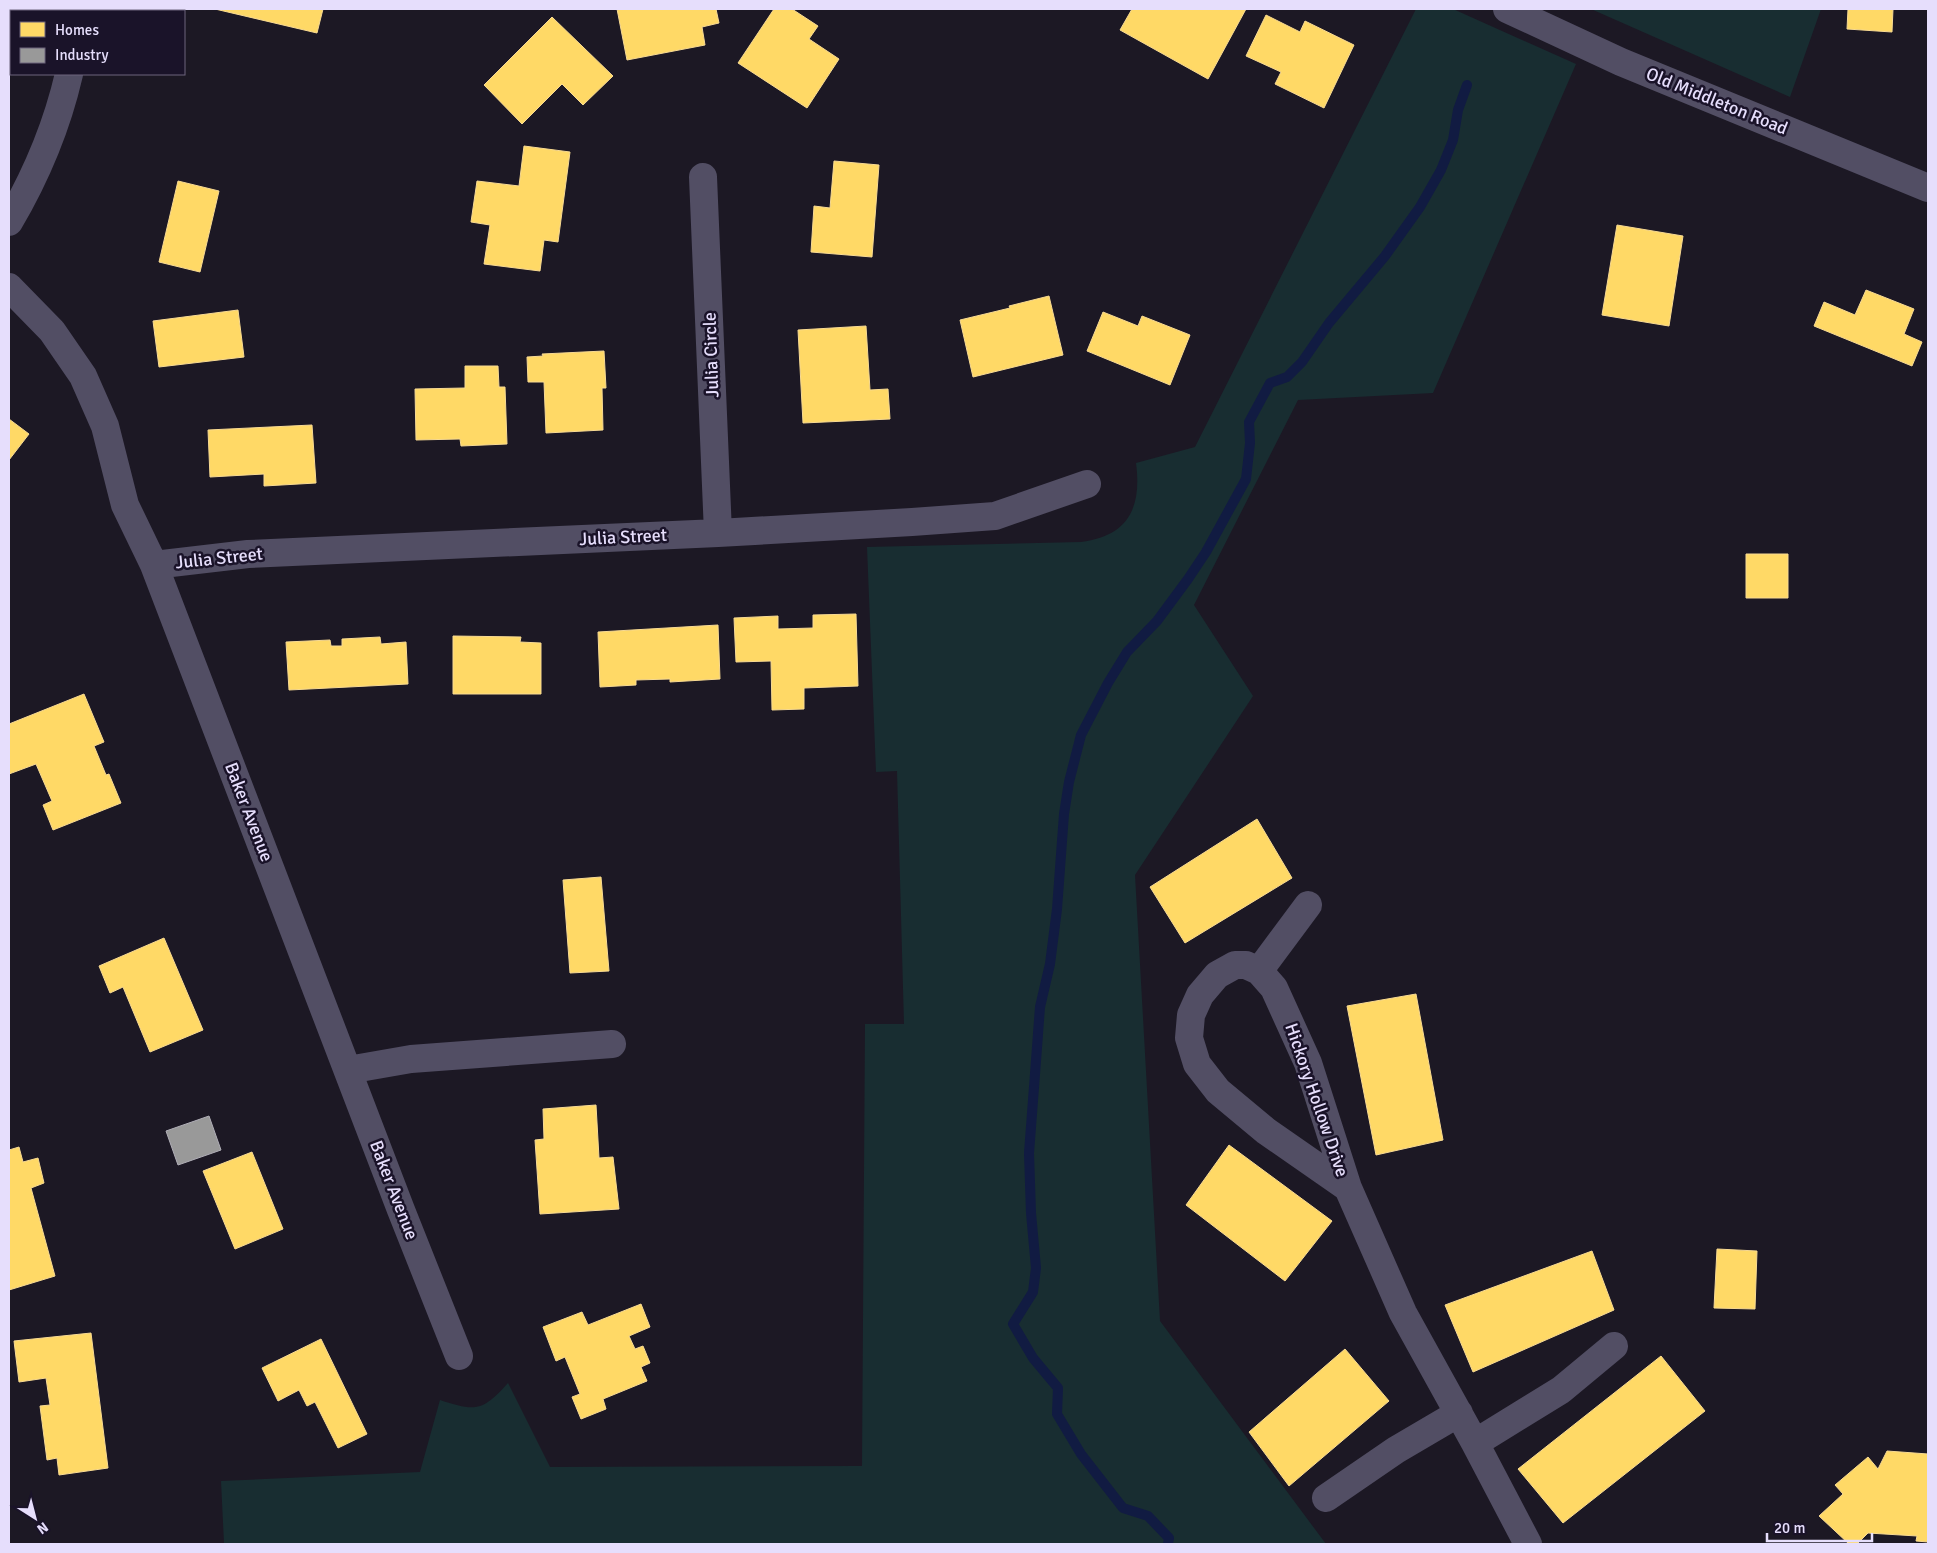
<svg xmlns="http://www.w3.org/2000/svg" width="1937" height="1553" font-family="Signika,sans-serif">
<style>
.green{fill:#182d31}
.homes{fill:#ffd966;stroke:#f8da93}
.industry{fill:#999;stroke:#b0aeb7}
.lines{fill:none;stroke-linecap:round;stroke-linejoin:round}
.stream{stroke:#111b42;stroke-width:10}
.minor{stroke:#524e64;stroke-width:28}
.labels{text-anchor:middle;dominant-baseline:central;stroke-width:5;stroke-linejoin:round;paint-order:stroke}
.street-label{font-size:18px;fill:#e6defc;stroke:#1a1329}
</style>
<rect width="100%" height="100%" fill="#1c1824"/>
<path class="green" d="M1416,9H1453L1576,64L1433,393L1298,400L1194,605L1253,696L1135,875L1160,1321L1326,1544L224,1543L221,1481L420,1472L440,1400C476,1412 483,1411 508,1383L550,1467L862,1466L865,1024H904L897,771L876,772L867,547L1081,542C1128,536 1142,508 1136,463L1195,447Z
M1591,9H1821L1790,97Z"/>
<path class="homes" d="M215,9H323L317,33Z
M617,9H716L719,23L702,27L705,45L627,60Z
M774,9H792L818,26L809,39L839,59L807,108L738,63Z
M1132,9H1246L1208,79L1120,30Z
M1848,9H1893L1892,32L1847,29Z
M1266,15L1300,32L1305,21L1354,45L1324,108L1275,84L1281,72L1246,56Z
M552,17L613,76L583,105L562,84L522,124L484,85Z
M524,146L570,152L558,242L544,240L540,271L484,264L490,225L471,222L477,181L519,186Z
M834,161L879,165L872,257L811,252L814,206L830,208Z
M178,181L219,191L200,272L159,262Z
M1617,225L1683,236L1669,326L1602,315Z
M1866,290L1914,309L1904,334L1922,342L1912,366L1814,326L1824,302L1855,315Z
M1049,296L1063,355L973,377L960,320L1010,308L1009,306Z
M238,310L244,357L159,367L153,321Z
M1103,312L1138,326L1142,316L1190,335L1170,385L1087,351Z
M866,326L870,390L888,389L890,419L803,423L798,330Z
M604,351L606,388H602L603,430L546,433L544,382H528L527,357L543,356L542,354Z
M465,366H498L499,387H505L507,444L461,446L460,439L416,440L415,389L465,388Z
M9,419L29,434L9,460Z
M312,425L316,483L264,486V474L210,477L208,430Z
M1746,554H1788V598H1746Z
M856,614L858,686L804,688V709L772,710L771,661L736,662L734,618L778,616V629L813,628V615Z
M718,625L720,679L670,682V679L636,680V685L600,687L598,632Z
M453,636L521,637L520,642L541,643V694H453Z
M380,637L381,644L406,642L408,684L289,690L286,642L330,640L331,646H342V639Z
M84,694L104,742L94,746L106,775L109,774L121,803L53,830L43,805L52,801L36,764L9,774V724Z
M1257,819L1292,878L1185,943L1150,887Z
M601,877L609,971L570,973L563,880Z
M164,938L203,1030L150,1052L123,987L110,993L99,966Z
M1416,994L1443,1140L1376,1155L1347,1006Z
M596,1105L599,1158L613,1157L619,1209L540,1214L535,1140L544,1139L543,1109Z
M1229,1145L1332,1221L1285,1281L1186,1205Z
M19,1147L23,1162L38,1158L44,1183L31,1188L55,1276L9,1290V1150Z
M252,1152L283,1229L235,1249L203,1171Z
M1717,1249L1757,1251L1755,1309L1714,1308Z
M1592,1251L1614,1310L1473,1372L1445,1305Z
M641,1304L650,1327L629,1336L635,1349L643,1346L650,1363L641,1367L647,1381L603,1399L606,1409L581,1419L572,1397L580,1394L565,1357L556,1361L543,1327L582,1312L588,1325Z
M91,1333L108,1468L59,1475L57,1458L47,1460L40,1406L50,1405L46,1378L19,1382L14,1341Z
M321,1339L367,1434L338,1448L315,1402L307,1406L299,1390L278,1401L262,1368Z
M1345,1349L1389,1401L1289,1486L1249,1432Z
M1661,1356L1705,1411L1563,1523L1518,1469Z
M1887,1451L1928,1454V1542L1916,1541L1917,1536L1868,1533L1857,1544H1849L1819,1516L1843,1494L1835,1485L1868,1457L1878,1469Z"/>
<path class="industry" d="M209,1116L221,1150L178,1165L166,1131Z"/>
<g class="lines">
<path class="stream" d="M1168,1544L1169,1538L1148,1516L1123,1508L1081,1454L1057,1414L1058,1388L1033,1358L1013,1324L1033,1292L1036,1268L1031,1213L1029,1153L1035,1074L1040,1007L1050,964L1057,909L1064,814L1069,782L1081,735L1108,683L1127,652L1157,621L1188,579L1206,552L1246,479L1250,443L1249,422L1270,383L1287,377L1302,362L1329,323L1385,256L1420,207L1441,170L1453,140L1458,110L1467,85"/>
<path class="minor" d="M1507,9L1621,62L1928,188
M84,11V9
M703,177L718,533
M9,222C36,176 57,126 69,74
M9,287L52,331L83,376L105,426L125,505L154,565L401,1210L459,1356
M154,565L248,554L718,533L912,522L995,516L1087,484
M1259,971L1308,905
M348,1070L411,1059L612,1044
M1348,1188L1266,1131L1218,1091L1197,1064L1189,1038L1191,1015L1200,995L1217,975L1235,965H1246L1259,971L1274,988L1308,1063L1348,1188L1403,1313L1475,1443L1528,1544
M1475,1443L1561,1390L1614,1346
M1326,1498L1396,1450L1459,1413"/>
</g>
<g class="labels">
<g class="street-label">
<text transform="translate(1717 101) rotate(22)">Old Middleton Road</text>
<text transform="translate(711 355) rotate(-92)">Julia Circle</text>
<text transform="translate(623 537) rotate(-3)">Julia Street</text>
<text transform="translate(219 558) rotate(-6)">Julia Street</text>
<text transform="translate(249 812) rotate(69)">Baker Avenue</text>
<text transform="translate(1317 1100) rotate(71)">Hickory Hollow Drive</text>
<text transform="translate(394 1190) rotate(69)">Baker Avenue</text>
</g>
</g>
<rect width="1937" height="1553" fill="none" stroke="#e6defc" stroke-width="20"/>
<rect x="10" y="10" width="175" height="65" fill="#1a1329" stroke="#6c647d"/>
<rect x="20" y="22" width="25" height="15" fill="#ffd966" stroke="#6c647d"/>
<text x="55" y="35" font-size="15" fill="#e6defc">Homes</text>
<rect x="20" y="48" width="25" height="15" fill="#999999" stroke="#6c647d"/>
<text x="55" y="60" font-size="15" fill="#e6defc">Industry</text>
<g transform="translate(35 1518) rotate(144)" stroke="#1a1329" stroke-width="4" paint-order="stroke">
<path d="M0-4L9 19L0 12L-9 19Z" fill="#e6defc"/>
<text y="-8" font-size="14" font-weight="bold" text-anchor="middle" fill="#e6defc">N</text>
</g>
<path d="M1767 1533v8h105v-8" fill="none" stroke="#e6defc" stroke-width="2.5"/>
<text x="1774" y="1533" font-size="15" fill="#e6defc" stroke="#1a1329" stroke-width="4" paint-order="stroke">20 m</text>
</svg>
